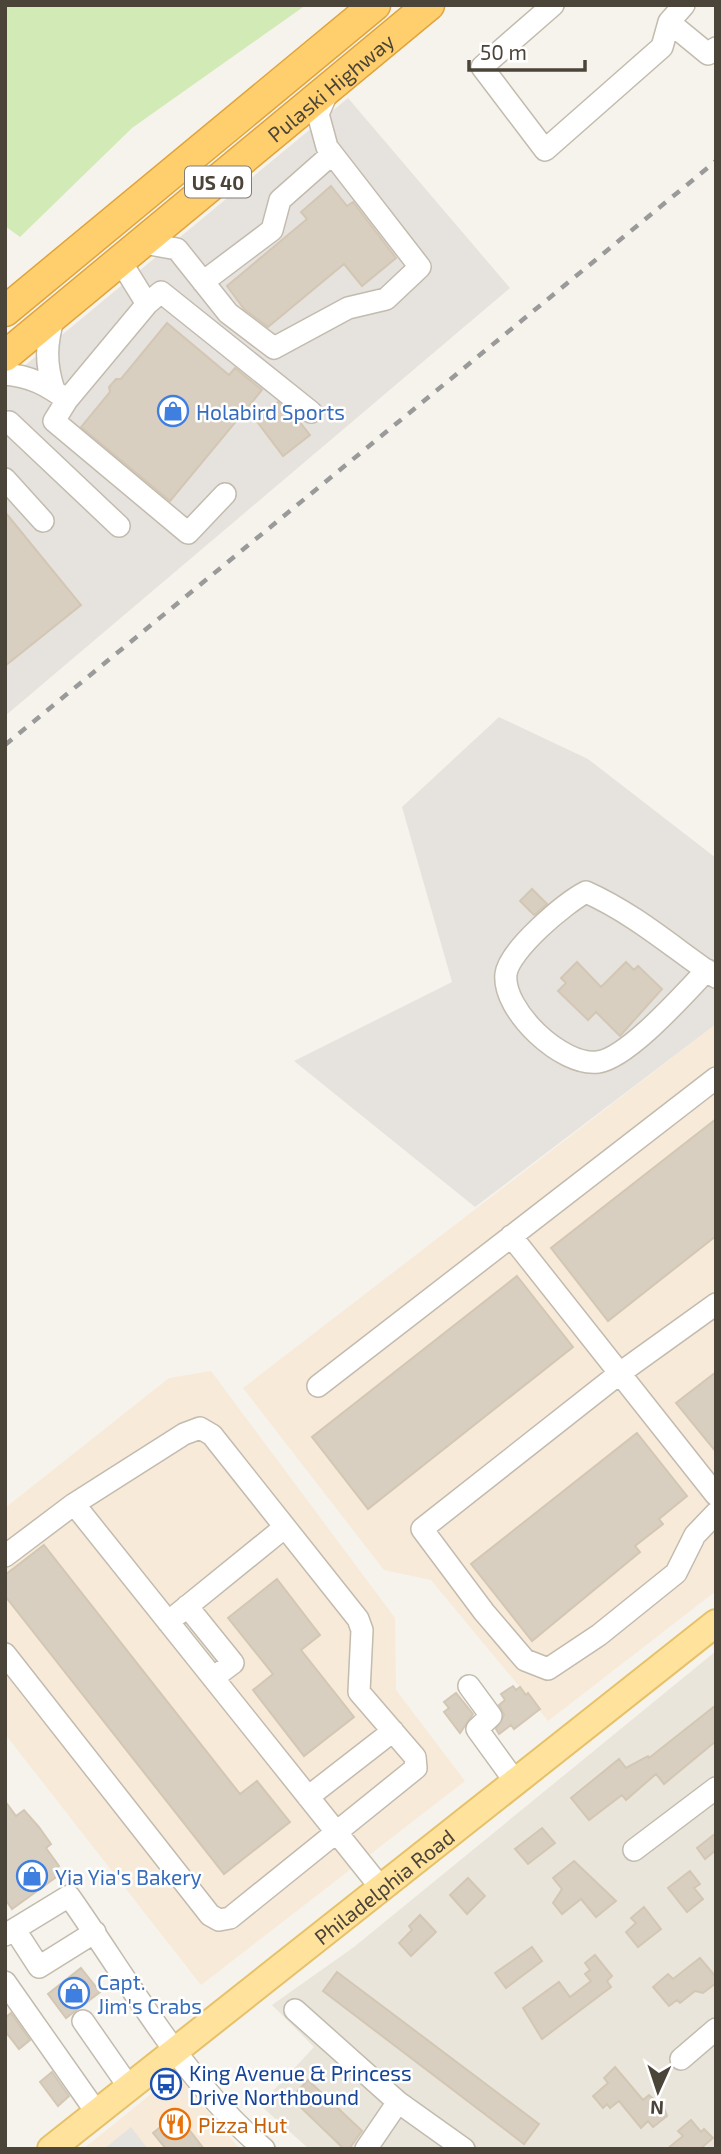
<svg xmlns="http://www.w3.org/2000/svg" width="721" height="2154" font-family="'Exo 2',sans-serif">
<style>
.residential{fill:#eae5da}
.commercial{fill:#f7ead8}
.industrial{fill:#e6e2dd}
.green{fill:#d2eab5}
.parking{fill:#e5e3e0}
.building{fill:#d8cfc1;stroke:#d3c7b4;stroke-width:2}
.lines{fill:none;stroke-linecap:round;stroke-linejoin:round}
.minor-casing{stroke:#c2bbae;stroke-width:24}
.major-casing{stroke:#e6c16a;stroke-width:30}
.highway-casing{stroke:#e0a43c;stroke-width:33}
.minor{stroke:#fff;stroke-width:21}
.major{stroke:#ffe39c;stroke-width:26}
.highway{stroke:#ffcf6e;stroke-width:30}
.rail{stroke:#9a9a9a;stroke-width:4.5;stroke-dasharray:9 9;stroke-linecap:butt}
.labels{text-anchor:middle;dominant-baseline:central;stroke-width:5;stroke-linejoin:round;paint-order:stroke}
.shield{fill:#fff;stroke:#817c74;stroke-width:2}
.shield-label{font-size:19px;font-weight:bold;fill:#4b4439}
.street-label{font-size:21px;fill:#4b4439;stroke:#fff}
.shop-label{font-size:21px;fill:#366cbe;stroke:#fff;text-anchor:start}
.transit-label{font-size:21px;fill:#164399;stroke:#fff;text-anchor:start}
.food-label{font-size:21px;fill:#c56008;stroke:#fff;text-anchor:start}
</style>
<rect width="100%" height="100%" fill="#f6f3ec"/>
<path class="residential" d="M716,1651V2149H309L260,2105L314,2047L272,2005L354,1947Z"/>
<path class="commercial" d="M716,1024V1591L548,1721L431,1580L384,1570L243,1388Z
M211,1371L395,1618L396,1690L465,1781L201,1985L5,1734V1508L169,1378Z
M176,2074L240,2149H83Z"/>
<path class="industrial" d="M348,98L510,288L5,716V382Z
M499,717L588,759L716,858V1024L475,1207L294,1061L452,982L402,807Z"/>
<path class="green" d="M5,5H306L132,128L20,237L5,226Z"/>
<path class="parking" d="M131,2127L148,2149H104Z"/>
<path class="building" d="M331,186L347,206L353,202L396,258L362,286L344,264L268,327L244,309L227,286L307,219L301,212Z
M167,323L229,375L235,368L262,390L170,501L81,427L110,392L109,387L116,379H121Z
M278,402L295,416L310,435L283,456L255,419Z
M5,512L81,605L5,666Z
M532,889L547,904L534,915L520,901Z
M577,962L601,987L626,962L634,970L638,966L662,989L620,1036L596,1012L588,1020L558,991L566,983L561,978Z
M716,1119V1236L608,1321L551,1248Z
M517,1276L573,1347L368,1509L312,1437Z
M716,1372V1452L676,1403Z
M637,1433L687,1496L659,1519L663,1524L635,1546L640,1552L532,1641L471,1564Z
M44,1545L240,1794L257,1781L290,1822L224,1874L5,1596V1575Z
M277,1579L320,1635L301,1650L354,1717L304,1756L253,1690L273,1674L228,1618Z
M513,1686L516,1690L520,1687L526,1695L528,1693L540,1709L514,1729L511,1725L499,1734L496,1729L504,1715L499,1705L505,1700L501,1694Z
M456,1693L473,1714L460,1733L444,1712L449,1708L444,1702Z
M716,1705V1741L664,1784L656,1774L626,1800L622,1795L589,1820L571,1798L619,1759L626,1768L648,1756L649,1758Z
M5,1801L16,1816L24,1810L39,1827L51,1844L46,1848L59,1866L55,1869L59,1875L12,1909L5,1899Z
M542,1828L555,1843L528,1864L515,1849Z
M716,1833V1850L705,1859L697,1848Z
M574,1861L616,1901L596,1917L581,1899L562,1914L553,1903L562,1889L553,1878Z
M690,1871L700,1884L694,1888L703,1899L687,1912L668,1888Z
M468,1878L485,1896L467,1914L450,1895Z
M644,1907L661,1929L638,1947L626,1932L636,1923L631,1918Z
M420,1915L436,1932L411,1956L399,1943L412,1930L409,1926Z
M532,1947L542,1961L506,1988L495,1973Z
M595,1955L612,1976L607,1981L611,1987L542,2039L523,2008L559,1982L570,1997L591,1981L585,1974L590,1970L585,1963Z
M700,1958L716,1977V1983L703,1993L695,1991L680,2003L677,2000L669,2006L653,1987L668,1974L673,1979Z
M81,1968L100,1992L66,2018L48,1994Z
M337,1972L539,2124L524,2144L323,1991Z
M11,2013L30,2040L19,2049L5,2031V2018Z
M615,2067L643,2100L649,2095L664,2108L667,2116L653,2127L648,2121L641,2128L619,2101L610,2108L607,2104L603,2108L593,2096L608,2083L604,2078Z
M52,2072L69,2096L58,2106L40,2082Z
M308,2080L362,2131L349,2149H344L291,2098Z
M177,2114L204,2149H166L153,2133Z
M691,2120L701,2132L704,2129L713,2138L700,2149H667L683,2136L678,2131Z"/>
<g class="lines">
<g class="minor-casing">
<path id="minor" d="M553,5L482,67L545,150L662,47L669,22L708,54L716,48
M669,22L684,5
M144,243L177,249L228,313L274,348L348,308L386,299L420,267L327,147L318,114L328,91
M203,282L272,230L280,200L332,154
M147,304L161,292L311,412
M5,374C30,376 47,385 67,400L147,304L121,262
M54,390C45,363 46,343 54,316
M67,400L54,421L188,533L225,494
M5,423L9,422L119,526
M5,479L43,521
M707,970C685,993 628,1058 598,1062C562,1067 502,1010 506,974C509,950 565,903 586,892C635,914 672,947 716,977
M511,1236L716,1495
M716,1304L620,1373L422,1529L484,1612L525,1660L548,1669L599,1635L676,1573L695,1535L716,1513
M318,1386L716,1078
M74,1504L381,1888
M5,1556L74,1504L184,1434L200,1428L212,1435L358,1619L362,1630L359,1692L415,1757L416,1768L230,1918L219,1920L210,1915L5,1654
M187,1606L233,1663L213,1678
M168,1622L285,1527
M469,1686L491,1716L477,1729L514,1780
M308,1797L393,1731
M634,1850L716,1788
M15,1930L39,1967L95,1932
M5,1935L69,1896C129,1981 184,2081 264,2149
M5,1982L97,2113
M295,2010L398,2102L464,2149
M83,2021L129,2087
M681,2059L716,2029
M366,2149L398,2102"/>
</g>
<g class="major-casing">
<g id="major">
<path id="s1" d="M51,2149L716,1623"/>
</g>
</g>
<g class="highway-casing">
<g id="highway">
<path d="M5,311L375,5"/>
<path id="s2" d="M5,356L429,5"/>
</g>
</g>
<use href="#minor" class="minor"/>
<use href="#major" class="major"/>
<use href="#highway" class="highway"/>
<path class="rail" d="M5,745L716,161"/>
</g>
<defs>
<g id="shop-ring" transform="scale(1.575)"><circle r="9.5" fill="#fff" stroke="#3f7fe0" stroke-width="1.5"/><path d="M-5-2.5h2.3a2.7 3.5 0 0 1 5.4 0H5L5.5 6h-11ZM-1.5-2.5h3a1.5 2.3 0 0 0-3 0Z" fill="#3f7fe0"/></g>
<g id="bus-ring" transform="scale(1.575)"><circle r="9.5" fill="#fff" stroke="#1a4fb4" stroke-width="1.5"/><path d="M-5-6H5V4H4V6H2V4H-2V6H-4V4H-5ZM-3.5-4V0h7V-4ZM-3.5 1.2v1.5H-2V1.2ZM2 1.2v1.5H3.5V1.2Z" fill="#1a4fb4"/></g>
<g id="restaurant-ring" transform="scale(1.575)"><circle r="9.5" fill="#fff" stroke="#e8710a" stroke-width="1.5"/><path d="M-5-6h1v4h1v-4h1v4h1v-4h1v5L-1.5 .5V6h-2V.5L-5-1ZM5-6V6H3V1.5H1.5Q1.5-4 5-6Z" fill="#e8710a"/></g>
</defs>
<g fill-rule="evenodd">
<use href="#shop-ring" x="173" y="411"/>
<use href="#shop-ring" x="32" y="1876"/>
<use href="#shop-ring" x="74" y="1993"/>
<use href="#bus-ring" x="166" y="2084"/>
<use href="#restaurant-ring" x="175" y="2124"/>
</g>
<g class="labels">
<rect class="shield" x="185" y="166.5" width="66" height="31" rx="5"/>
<g class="shield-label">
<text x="218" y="182">US 40</text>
</g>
<g class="street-label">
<text stroke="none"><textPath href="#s2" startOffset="422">Pulaski Highway</textPath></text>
<text stroke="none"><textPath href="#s1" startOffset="424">Philadelphia Road</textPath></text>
</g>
<g class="shop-label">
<text x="196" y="411">Holabird Sports</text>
<text x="55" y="1876">Yia Yia's Bakery</text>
<text x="97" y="1981">Capt.<tspan x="97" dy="24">Jim's Crabs</tspan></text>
</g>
<g class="transit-label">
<text x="189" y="2072">King Avenue &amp; Princess<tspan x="189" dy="24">Drive Northbound</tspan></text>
</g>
<g class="food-label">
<text x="198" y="2124">Pizza Hut</text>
</g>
</g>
<rect width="721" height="2154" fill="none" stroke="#4b4439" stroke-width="14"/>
<g transform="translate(658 2091) rotate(183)" stroke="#ffffff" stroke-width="5" paint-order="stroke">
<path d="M0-5L12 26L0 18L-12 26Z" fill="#4b4439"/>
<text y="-10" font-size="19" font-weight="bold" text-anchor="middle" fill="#4b4439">N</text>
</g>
<path d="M469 60v10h116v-10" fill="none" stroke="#4b4439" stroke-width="3.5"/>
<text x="480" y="60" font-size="21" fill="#4b4439" stroke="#ffffff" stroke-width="5" paint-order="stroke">50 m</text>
</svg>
